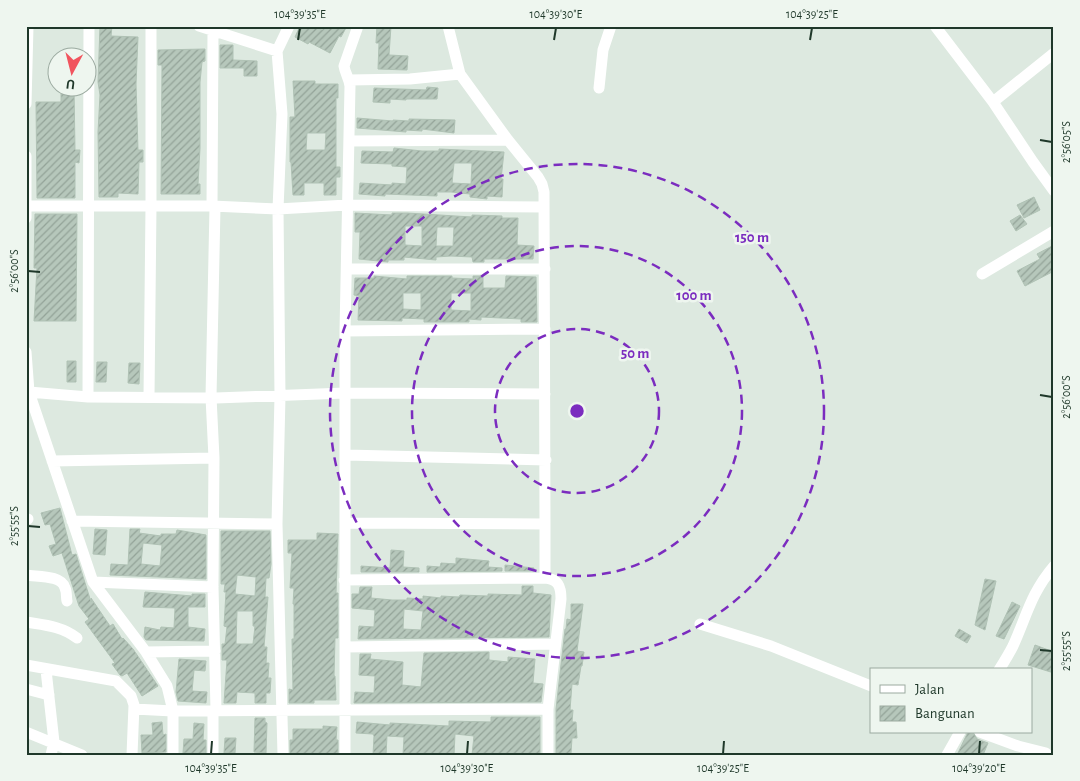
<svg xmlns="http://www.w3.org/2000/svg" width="1080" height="781" font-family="'Alegreya Sans',sans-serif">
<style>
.building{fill:url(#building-hatch);stroke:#b0c2b5;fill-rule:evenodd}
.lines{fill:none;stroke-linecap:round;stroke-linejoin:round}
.minor{stroke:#fff;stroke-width:11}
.ticks{fill:none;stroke:#1f382a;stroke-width:2}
.ring{fill:none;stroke:#7b2cbf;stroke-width:2.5;stroke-dasharray:9 6}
.centre{fill:#7b2cbf;stroke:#eef6ef;stroke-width:2.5}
.ring-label{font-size:15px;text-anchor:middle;font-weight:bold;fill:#7b2cbf;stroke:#eef6ef;stroke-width:5;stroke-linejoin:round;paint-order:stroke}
.neatline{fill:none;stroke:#1f382a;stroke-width:2}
.ticks-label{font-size:12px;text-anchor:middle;fill:#1f382a}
</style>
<defs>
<pattern id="building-hatch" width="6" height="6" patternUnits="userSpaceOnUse" patternTransform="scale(1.25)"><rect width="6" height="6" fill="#b6c7bb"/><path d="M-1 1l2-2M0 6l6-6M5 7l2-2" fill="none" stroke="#93a398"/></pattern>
</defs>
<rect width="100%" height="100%" fill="#dde9e0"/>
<path class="building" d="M100,26H112L111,36L138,37L136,84L138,150H143V162H139L138,194L118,193V197H99L98,132L100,95L98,82Z
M300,26H315L322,30L324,28L321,26H347L341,37L339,36L330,53L309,42L308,44L295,37Z
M377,26H391L389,55L408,56L407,70L378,69L379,43H376Z
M220,45H233V60L257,61V76H244V68H220Z
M205,49V61L202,62L200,82V148L198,184H200V194H161L162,65H158V50Z
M293,81H315V84H338V98H336V167H340V177H336V195H324V183H304V195H293L291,162H290V117H295ZM307,133H326L325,150H306Z
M427,87L438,88L437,99H406V100L390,99V103L373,102L374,88L426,90Z
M61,88H74L75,150H80L79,163L75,162V198H37L36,102H61Z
M357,118L393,121V120L409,121V119L455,120L454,133L422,129V131L406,130V132L357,128Z
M394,148L422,151H439V149L504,152L501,179H503L502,197L487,196V199L470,197V194L451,192H437V196L385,194V196L359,194L360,183L392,185V183L406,184L407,167L392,166V164L361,163L362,151L393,152ZM454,163H472L471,184L452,183Z
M1034,197L1040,210L1024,218L1017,205Z
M355,213L392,215V213H407L472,217V215L502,216V218H518L517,245L534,246L533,259H484V262H473L472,257L451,256L436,257V260L404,257V260H388V262L359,259L360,232H355ZM405,226H422V246L405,245ZM437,227H454L453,246H436Z
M35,214H77L76,321H34L37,268H34Z
M1020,215L1027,224L1016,231L1010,221Z
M1054,245V271L1025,286L1017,271L1040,259L1037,254Z
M374,276L407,279V276H452V278L473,279V276H483V288H505L506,276L536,277L537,322H521V319L481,317V320L469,319V322H424V319L402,318V321L358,320L359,296L354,295L355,278H374ZM403,293H421V310L403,309ZM451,293H471V311L451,310Z
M67,361H76V382H67Z
M97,362H107L106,382H96Z
M129,363H140L139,384L128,383Z
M60,508L72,555L76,554L91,602V598L110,626L113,624L122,639L123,638L133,649L158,686L142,696L127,673L122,676L120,675L112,664L115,663L85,622L89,619L79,606L62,553L53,556L49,546L56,544L50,524L45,525L41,513Z
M95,529L107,530L105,555L93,554Z
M130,529H140L139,533L161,536V534H176L177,530L206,535V579L110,575L111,564L128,565ZM143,543L162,545L160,566L141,564Z
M221,531H270L271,564L269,578H266L265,597H268L264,647H267L266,663H269L268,678H271L270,693H266V703H255V693L237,692L236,703H224L227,660H222V644H225L227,627L224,626L226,592H224L225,584H221ZM237,575L256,577L255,596L235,594ZM237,611H253V626H255L253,644H236Z
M317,533L338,534L336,593H338V638H335L334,676H335L336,700H314V703H289V689L293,690L292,639H294V604H293L294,588H290L292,553H288V540H317Z
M391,550L404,551L403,567L419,568V572H361V566L390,568Z
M456,558L489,561L488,567L502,568V571L427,572V566L440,567L441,563L456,564Z
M505,565L534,568V571H505Z
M985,579L996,581L985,630L975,625Z
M522,586H533V593L551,595L549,637L358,639L359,626L374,627L375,610L352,608V594H359L360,587H372L371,598L392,600H407V598L423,599V596L441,598V596L459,597L460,595L488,596V594L522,595ZM404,609L423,611L421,630L403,629Z
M145,592L192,596V594H205V607H188V627L205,629L204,641L146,640L144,637L145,627L160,630L161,627L174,628L175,608L143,607Z
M1012,602L1020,606L1004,639L996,636Z
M571,604H583L577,651L584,652L582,666H581L578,685L572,684L570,710H573L572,722H576L577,738H572L571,753L556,755V709L565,629H566L567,619L571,620Z
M959,629L971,636L967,643L955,636Z
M1035,645L1054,652V673L1028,665Z
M489,652V660L508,662V657L535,659L533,683L543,684L541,702L354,703L355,692L374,693L375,676L359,675L360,654H371L370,659L403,662L402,685L421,687L424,653Z
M179,659L206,661L205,671L194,670L192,691L207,692L206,703L178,701L176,692Z
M491,717H540V755H472L474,736L455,734L454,755H403L404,737L387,736L386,755H373L374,736L373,734L356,733L357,722L390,725V723L449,726V721L491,722Z
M255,718H265V722L267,723L266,753L254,752Z
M162,722L163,735L166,734V752L142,753L141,735H153L152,723Z
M194,723L204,724L203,740H206V754L183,753L184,739H193Z
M323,726L337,727L336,740H338V755H290V740H293V729H323Z
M968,732H973L977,739L988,743L983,755H957Z
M225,738H236L235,753H224Z"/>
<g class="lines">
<path class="minor" d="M199,26L277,51
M448,26L460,74L508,140L538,177L542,184L544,192L545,524
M935,26L993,102L1033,162L1054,191
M349,80L410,79L460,74
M599,88L603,50L611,26
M993,102L1054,53
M26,104L28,26
M349,141L508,140
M26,156V218
M26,206H212L278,209L347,205L544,207
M212,206L213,31L214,26
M215,207L211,397L214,458L213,587L216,710
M347,269H545
M982,274L1054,231
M345,331L545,329
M26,352L29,392L88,397L216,398L345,393L545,394
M26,392H29L93,582L146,652L167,686L173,711V755
M88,397L89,26
M149,397L151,206V26
M346,455L546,460
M52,461L214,458
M26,519H28
M72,521L277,524
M346,523L545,524V578
M26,575C37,577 62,575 65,588C67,592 66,597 67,601
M344,580L545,578C558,579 561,586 561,599L548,709V755
M93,582L213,587
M26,622C44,625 62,626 77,638
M700,624L771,646L871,686
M345,647L555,644
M146,652L215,651
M26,665L116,681L131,696L134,705L132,755
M46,670L54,742L51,755
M999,670C1004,662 1009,654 1013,646C1027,615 1031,593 1054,566
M26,689L49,695
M134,709L173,711L548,709
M213,710V755
M26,732L82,755
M980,732L1018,746L1046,753
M283,755L277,524L280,396L278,209L282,114L277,51L289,26
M345,755V331L350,86C349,78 345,73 344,66L358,26
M947,755L960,732"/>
</g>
<path class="ticks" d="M298,40L300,28M554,40L556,28M810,40L812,28M1040,140L1052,142M28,271L40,272M1040,395L1052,397M28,526L40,527M1040,650L1052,651M211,754L212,741M467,754L468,741M723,754L724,741M979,754L980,741"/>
<g class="ring">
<circle cx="577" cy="411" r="82"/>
<circle cx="577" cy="411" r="165"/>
<circle cx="577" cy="411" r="247"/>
</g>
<circle cx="577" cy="411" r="8" class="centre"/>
<g class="ring-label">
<text x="752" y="242">150 m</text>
<text x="694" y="300">100 m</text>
<text x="635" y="358">50 m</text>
</g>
<rect width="1080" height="781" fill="none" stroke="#eef6ef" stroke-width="55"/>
<rect x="870" y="668" width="162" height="65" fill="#eef6ef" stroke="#9baaa0"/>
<rect x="880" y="685" width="25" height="8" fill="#ffffff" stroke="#9baaa0"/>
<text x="915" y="694" font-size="15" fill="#1f382a">Jalan</text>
<rect x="880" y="706" width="25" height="15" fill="url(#building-hatch)" stroke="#9baaa0"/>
<text x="915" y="718" font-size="15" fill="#1f382a">Bangunan</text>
<g transform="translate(72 72) rotate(187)"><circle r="24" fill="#eef6ef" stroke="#9baaa0"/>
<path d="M0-4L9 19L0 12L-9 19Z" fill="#f1545e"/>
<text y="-8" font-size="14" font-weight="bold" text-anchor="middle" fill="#1f382a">U</text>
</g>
<rect x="28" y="28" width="1024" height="726" class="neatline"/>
<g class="ticks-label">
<text x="300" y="18">104°39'35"E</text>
<text x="556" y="18">104°39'30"E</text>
<text x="812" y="18">104°39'25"E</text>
<text transform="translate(1066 142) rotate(-90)" y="4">2°56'05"S</text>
<text transform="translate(14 271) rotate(-90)" y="4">2°56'00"S</text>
<text transform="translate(1066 397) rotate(-90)" y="4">2°56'00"S</text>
<text transform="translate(14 526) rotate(-90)" y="4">2°55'55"S</text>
<text transform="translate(1066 651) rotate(-90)" y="4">2°55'55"S</text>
<text x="211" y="772">104°39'35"E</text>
<text x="467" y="772">104°39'30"E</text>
<text x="723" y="772">104°39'25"E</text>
<text x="979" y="772">104°39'20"E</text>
</g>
</svg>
